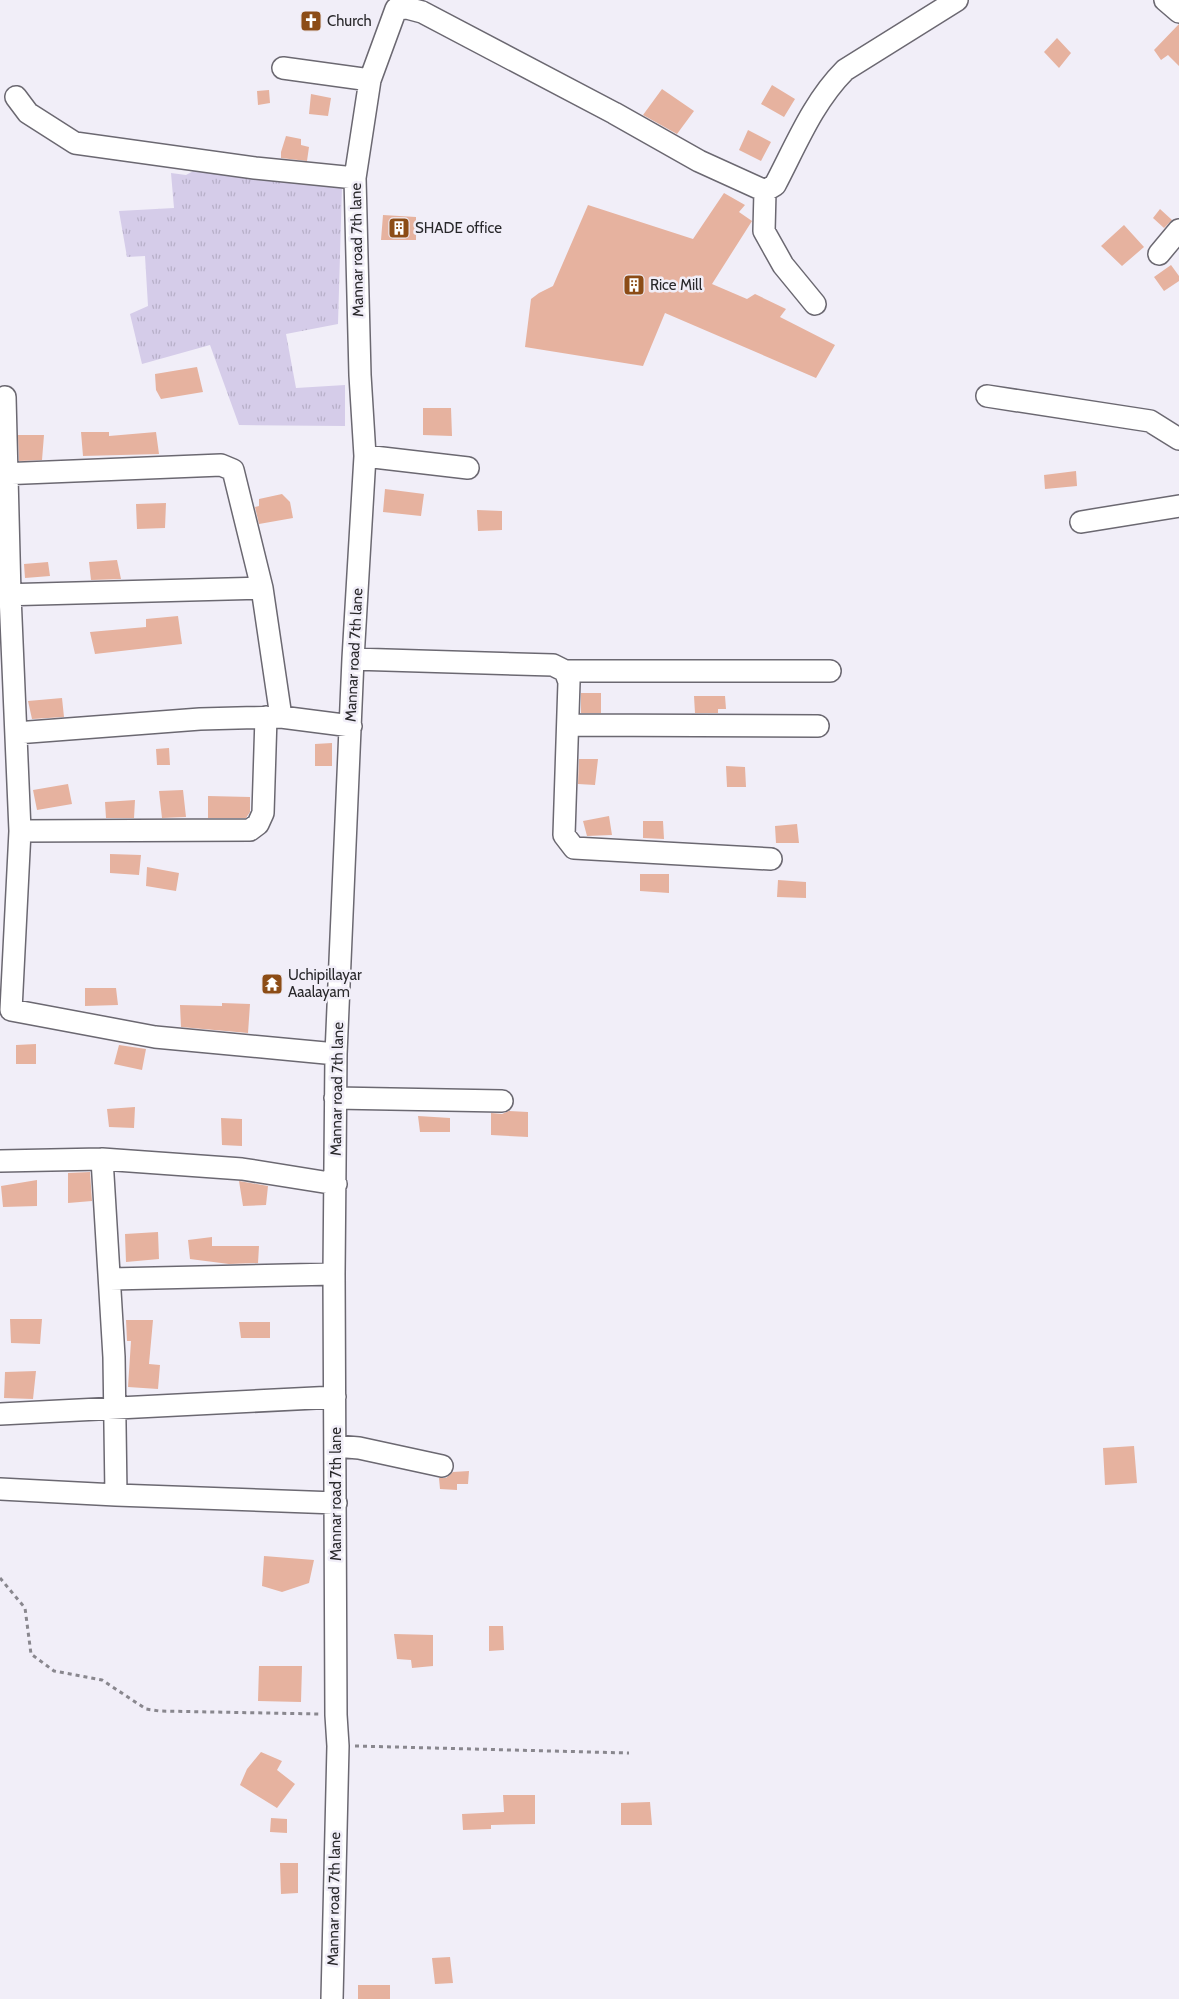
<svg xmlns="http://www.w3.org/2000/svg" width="1179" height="1999" font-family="Cabin,sans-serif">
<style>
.grass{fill:url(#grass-tufts)}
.building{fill:#e6b29f}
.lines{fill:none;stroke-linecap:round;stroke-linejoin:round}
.minor-casing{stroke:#6b6871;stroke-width:24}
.path{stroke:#89878e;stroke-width:3;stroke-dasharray:4 4;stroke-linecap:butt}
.minor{stroke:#fff;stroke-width:21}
.labels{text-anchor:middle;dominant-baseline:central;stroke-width:5;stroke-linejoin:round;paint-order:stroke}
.poi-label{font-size:15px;fill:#29282b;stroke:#f1eef8;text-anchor:start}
.street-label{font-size:15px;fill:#29282b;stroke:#f1eef8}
</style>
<defs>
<pattern id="grass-tufts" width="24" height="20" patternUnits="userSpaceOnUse" patternTransform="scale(1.25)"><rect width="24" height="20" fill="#d5cce9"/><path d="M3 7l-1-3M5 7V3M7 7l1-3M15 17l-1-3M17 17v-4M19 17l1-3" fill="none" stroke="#b7afc8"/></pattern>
</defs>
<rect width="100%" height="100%" fill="#f1eef8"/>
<path class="grass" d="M199,168L342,186L338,324L286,334L296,388L345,385V426L239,425L210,345L142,364L130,314L148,306L145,256L127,257L119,211L174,208L171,173L186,175Z"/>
<path class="building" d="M1179,24V66L1168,55L1161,60L1154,50Z
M1057,38L1071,53L1059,68L1044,52Z
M772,85L795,99L784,117L761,104Z
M662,89L694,111L677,134L643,115Z
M269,90L270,103L258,105L257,91Z
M311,94L331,98L328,116L309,114Z
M748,130L771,142L761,161L739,150Z
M286,136L301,139V145L309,147L307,161L281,158V152Z
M724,193L745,205L739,212L752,221L712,284L747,299L755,294L786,309L780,317L835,345L816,378L665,313L643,366L525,347L531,299L539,293L553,286L588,205L693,239Z
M1160,209L1172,220L1164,228L1153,218Z
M383,215L416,217V240H381Z
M1124,225L1144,247L1122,266L1101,246Z
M1171,265L1179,276V281L1164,291L1154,277Z
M197,367L203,392L161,399L156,390L155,374Z
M423,408H451L452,436L423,435Z
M81,432H109V436L156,432L159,454L83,456Z
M18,435H44L42,460L19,461Z
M1076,471L1077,486L1045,489L1044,475Z
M385,489L424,494L421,516L383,512Z
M282,494L290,502L293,518L259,524L255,507L259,506V499Z
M166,503L165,528L137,529L136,504Z
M477,510L502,511V530L478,531Z
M117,560L121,579L91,580L89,562Z
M48,562L50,576L25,578L24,564Z
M178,616L182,644L95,654L90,632L146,627V619Z
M581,693H601V713H581Z
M694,696H725L726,709H718V713H695Z
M62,698L64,717L32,719L28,701Z
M332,743V766H315V744Z
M169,748L170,765H157L156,749Z
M579,759H598L595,785L578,784Z
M726,766L745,767L746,787H727Z
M68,784L72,804L37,810L33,790Z
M183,790L186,817L162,818L159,791Z
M208,796L250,797V812L246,818H208Z
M135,800L134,818H106L105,802Z
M609,816L612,835L587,836L583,821Z
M643,821H663L664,839L643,838Z
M797,824L799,843H776L775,826Z
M110,854L141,855L139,875L110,873Z
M147,867L179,873L176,891L146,886Z
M640,874H669V893L640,891Z
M778,880L806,882V898L777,897Z
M85,988H116L118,1005L85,1006Z
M222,1003L250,1004L248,1033L181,1027L180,1005L222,1006Z
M36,1044V1064H16V1045Z
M119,1045L146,1049L142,1070L114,1064Z
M135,1107L134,1128L109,1127L107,1109Z
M509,1111L528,1112V1137L491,1135V1113L502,1114Z
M418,1116L450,1118V1132H420Z
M221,1118L242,1119V1146L222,1145Z
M90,1172L92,1201L68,1203V1173Z
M37,1180V1206L3,1207L1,1186Z
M239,1181L268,1186L266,1205L243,1206Z
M158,1232L159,1259L126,1262L125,1234Z
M212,1237V1246H259L258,1263L229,1264L190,1259L188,1240Z
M10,1319H42L40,1344L11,1343Z
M126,1320H153L149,1364L160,1365L158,1389L128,1387L131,1341H127Z
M239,1322H270V1338H241Z
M36,1371L33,1399L4,1398L5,1372Z
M1134,1446L1137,1483L1105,1485L1103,1448Z
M469,1471L468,1484H457V1490L440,1489L439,1478H446L453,1472Z
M264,1556L314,1560L309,1583L282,1592L262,1586Z
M489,1626H503L504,1650L489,1651Z
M394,1634L433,1635V1666L412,1668L411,1660L397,1659Z
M259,1666H302L301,1702L258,1701Z
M261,1752L282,1761L277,1770L295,1784L277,1808L240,1785L247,1769Z
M503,1795H535V1824L491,1825V1829L463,1830L462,1814L504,1812Z
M650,1802L652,1825H621V1803Z
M271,1818L287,1819V1833L270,1832Z
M280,1863H298V1893L281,1894Z
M450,1957L453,1983L435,1984L432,1958Z
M358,1985H390V1999H358Z"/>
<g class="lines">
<g class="minor-casing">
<path id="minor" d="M1165,0L1179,12
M283,68L370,80
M16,97L28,113L75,143L255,168L355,178
M765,191L764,231L783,265L815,304
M1159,254L1179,230
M987,396L1150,421L1179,439
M5,397L10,595L20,831L11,1010L155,1037L336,1054
M365,456L468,468
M0,474L221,465L233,470L262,588L281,717L351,726
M1081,522L1179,506
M0,595L262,588
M353,659L553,665L565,671L569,682L564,835L574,848L771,859
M565,671H830
M568,725L818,726
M16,733L200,719L281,717
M20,831L250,830L258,824L263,813L266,717
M335,1098L502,1101
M102,1159L114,1357L116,1495
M0,1161L102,1159L242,1169L336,1184
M110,1279L334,1274
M0,1414L335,1397
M335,1446L359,1448L442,1466
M0,1489L116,1495L336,1503
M332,1999L338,1746L336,1715L334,1274L336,1054L353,659L365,456L360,375L355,178L370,80L396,9L407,8L422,12L614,113L699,161L765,191L775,185C796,145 813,102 845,70L957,0"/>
</g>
<path class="path" d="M0,1578L25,1608L31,1654L54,1671L102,1680L146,1709L159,1711L319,1714
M355,1746L629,1753"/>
<use href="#minor" class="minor"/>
</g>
<defs>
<g id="church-square" transform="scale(1.125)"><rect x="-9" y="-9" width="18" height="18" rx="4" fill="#8c4c16" stroke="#f1eef8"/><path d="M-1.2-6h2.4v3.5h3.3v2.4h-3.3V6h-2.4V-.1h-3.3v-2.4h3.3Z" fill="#fff"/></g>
<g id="building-square" transform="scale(1.125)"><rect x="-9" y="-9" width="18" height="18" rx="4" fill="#8c4c16" stroke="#f1eef8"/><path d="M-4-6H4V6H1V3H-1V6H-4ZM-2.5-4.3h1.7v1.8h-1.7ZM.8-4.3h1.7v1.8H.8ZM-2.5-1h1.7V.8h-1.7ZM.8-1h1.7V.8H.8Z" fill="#fff"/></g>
<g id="temple-square" transform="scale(1.125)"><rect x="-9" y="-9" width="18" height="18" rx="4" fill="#8c4c16" stroke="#f1eef8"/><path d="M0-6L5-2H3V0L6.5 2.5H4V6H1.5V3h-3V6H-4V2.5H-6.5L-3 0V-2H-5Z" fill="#fff"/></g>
</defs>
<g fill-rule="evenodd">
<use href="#church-square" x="311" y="21"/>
<use href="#building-square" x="399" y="228"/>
<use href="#building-square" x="634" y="285"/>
<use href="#temple-square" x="272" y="984"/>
</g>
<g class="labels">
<g class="poi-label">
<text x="327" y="21">Church</text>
<text x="415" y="228">SHADE office</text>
<text x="650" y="285">Rice Mill</text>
<text x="288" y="975">Uchipillayar<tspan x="288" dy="17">Aaalayam</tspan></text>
</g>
<g class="street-label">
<text transform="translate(357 250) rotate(-91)">Mannar road 7th lane</text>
<text transform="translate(354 655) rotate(-87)">Mannar road 7th lane</text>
<text transform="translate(337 1089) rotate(-89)">Mannar road 7th lane</text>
<text transform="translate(336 1494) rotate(-90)">Mannar road 7th lane</text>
<text transform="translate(334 1899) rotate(-89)">Mannar road 7th lane</text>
</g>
</g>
</svg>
